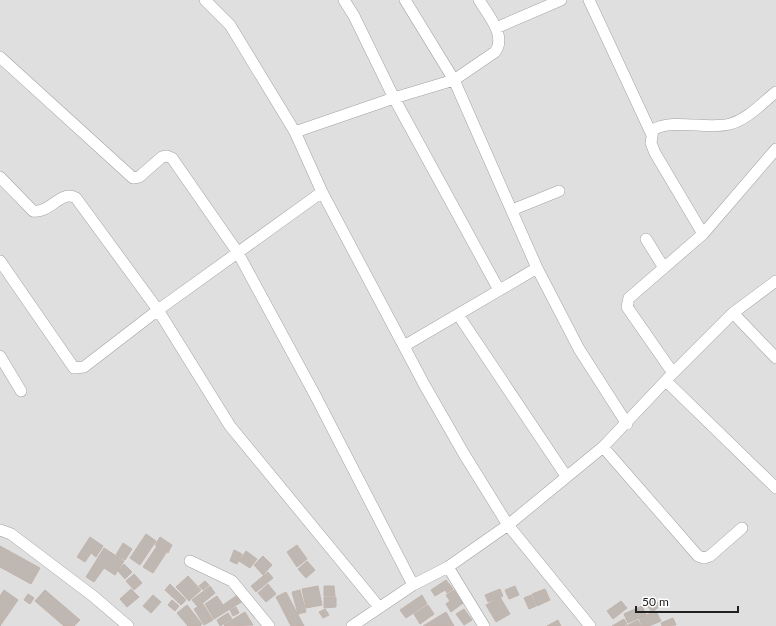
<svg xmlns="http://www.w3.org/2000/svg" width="776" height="626" font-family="Lato,sans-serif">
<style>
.residential{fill:#dfdfdf}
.building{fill:#beb7b2;stroke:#c2b4ac}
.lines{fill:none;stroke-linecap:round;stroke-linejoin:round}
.minor-casing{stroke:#a2a2a2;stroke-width:12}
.minor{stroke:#fff;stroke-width:11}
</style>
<rect width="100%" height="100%" fill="#f1eee9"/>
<path class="residential" d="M0,0H776V626H0Z"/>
<path class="building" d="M146,534L156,541L140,565L130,558Z
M90,537L103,546L96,557L91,553L85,562L77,557Z
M160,537L172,545L168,553L155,545Z
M123,543L132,549L125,560L116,555Z
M297,545L307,559L297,567L287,552Z
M0,546L40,568L31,584L0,567Z
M157,546L166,553L153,573L143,567Z
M104,548L124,561L115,575L104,568L94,582L86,577Z
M234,550L242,554L237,564L230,561Z
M246,551L257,559L250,568L239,561Z
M263,556L272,565L263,575L254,565Z
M307,561L315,570L306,578L298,569Z
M124,564L132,572L125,579L118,571Z
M268,572L273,578L256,592L251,586Z
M134,574L142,583L134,590L126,581Z
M188,576L201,590L189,601L176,587Z
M446,580L453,589L447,593L445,590L435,596L431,590Z
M205,581L209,585L203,590L199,586Z
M170,584L186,600L181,605L165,590Z
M268,584L276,594L266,602L258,593Z
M210,586L215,593L198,607L192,600Z
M318,586L322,605L306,608L302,589Z
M324,586H334L335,596H324Z
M515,586L519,595L509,599L505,590Z
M131,589L139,597L127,607L120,599Z
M500,589L503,596L488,602L485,595Z
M545,589L550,600L537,606L532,594Z
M4,590L18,600L0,626V596Z
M45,590L80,620L74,626H64L35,601Z
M300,590L306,612L298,614L292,592Z
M454,590L463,603L451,612L446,604L450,601L446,595Z
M286,592L304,626H291L276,597Z
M28,594L34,598L30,604L24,600Z
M239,594L243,601L214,619L205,604L217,596L223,605Z
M153,595L161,602L151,613L143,606Z
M422,595L427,604L406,618L400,610Z
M531,595L536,606L529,609L524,598Z
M324,597H336V607L324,608Z
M500,597L510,614L496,622L486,605Z
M654,598L660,606L652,612L646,604Z
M172,600L179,606L175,611L168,605Z
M621,601L627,608L613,619L607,611Z
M203,604L213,620L204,625L194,609Z
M187,605L202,624L200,626H188L177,613Z
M428,605L434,614L420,624L414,614Z
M642,606L646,615L628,623L624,614Z
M236,607L239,613L233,616L230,610Z
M325,609L329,615L323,618L319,612Z
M464,609L472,620L464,625L456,614Z
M656,611L661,621L649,626H642L639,618Z
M245,612L253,625L225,626L224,625Z
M446,612L454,626H423Z
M228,613L232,619L220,626L217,620Z
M673,618L676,625L662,626L661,623Z
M624,619L627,624L624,626H612Z
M558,620L561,626H547Z
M638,620L641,626H626Z"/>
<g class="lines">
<g class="minor-casing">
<path id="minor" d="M205,0L230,25L295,132L322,192L425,386L464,454L508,525L590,626
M344,0L354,16L394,98L499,290
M405,0L454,80L537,268L579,349L627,424
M589,0L652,135
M496,28L561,0
M0,57L133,178L139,177L162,157L167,156L172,158L238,253L315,395L413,585
M295,132L394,98L454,80L495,52C507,36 488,15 479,0
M0,177L33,211C50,214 61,189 76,198L158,310L84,367L74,368L0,261
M322,192L158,310L230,426L379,607
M512,210L559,191
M703,234L655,153L651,143L653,130C672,118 708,130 730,124C748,119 762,103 776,92
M646,239L664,268
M733,313L776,358
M459,316L566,476
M404,346L537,268
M0,356L21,391
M673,373L627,307L629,298L703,234L776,149
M666,381L776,488
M603,447L698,556L704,558L710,556L742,528
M0,530L11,534L93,596L128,626
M190,561L232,581L269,626
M448,567L484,626
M352,626L413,585L448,567L508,525L603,447L673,373L733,313L776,281"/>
</g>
<use href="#minor" class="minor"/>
</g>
<path d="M636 606v6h102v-6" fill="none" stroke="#212121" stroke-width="2"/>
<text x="642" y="606" font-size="12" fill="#212121" stroke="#ffffff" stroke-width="3" paint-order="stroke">50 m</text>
</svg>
